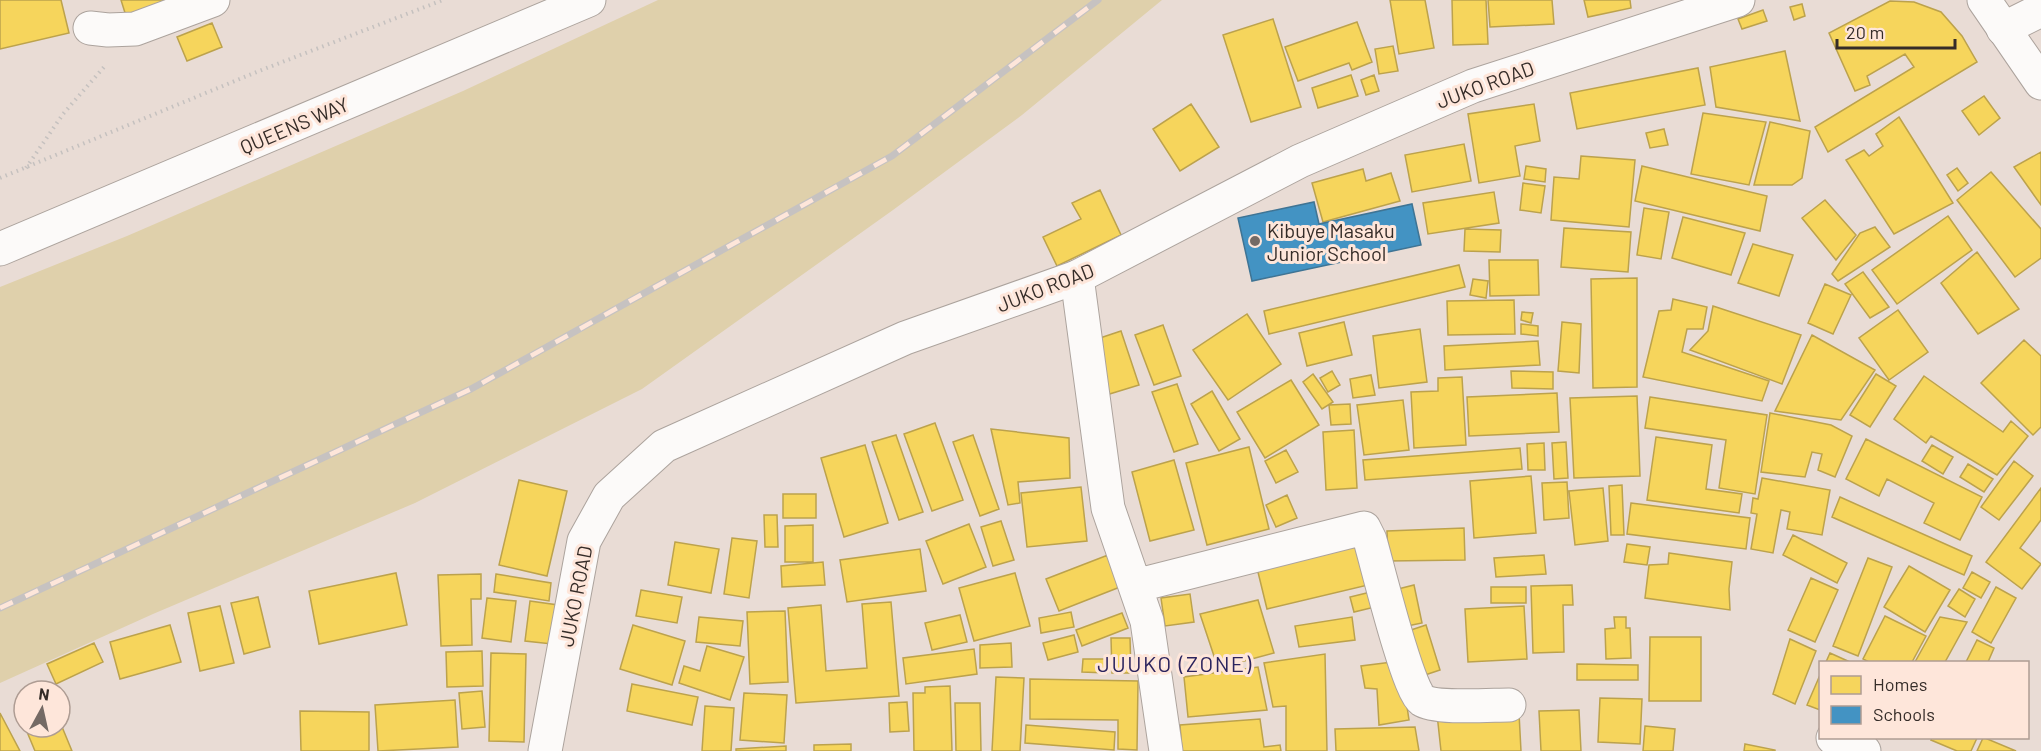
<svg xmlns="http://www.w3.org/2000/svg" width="2041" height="751" font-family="Barlow,sans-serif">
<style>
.green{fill:#dfd0ab}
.homes{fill:#f6d55c;stroke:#bca24c;stroke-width:1.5}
.schools{fill:#4393c3;stroke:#3f7494;stroke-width:1.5}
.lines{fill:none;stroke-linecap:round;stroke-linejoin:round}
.minor-casing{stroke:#aca39d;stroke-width:35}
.tertiary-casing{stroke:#aca39d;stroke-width:35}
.trunk-casing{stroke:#aca39d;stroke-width:35}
.path{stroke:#c5c1bf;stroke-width:4;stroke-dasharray:1.5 4.5;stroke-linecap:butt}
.minor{stroke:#fcfaf9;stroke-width:33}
.tertiary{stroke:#fcfaf9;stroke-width:33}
.trunk{stroke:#fcfaf9;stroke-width:33}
.rail-casing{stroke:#c6c2c1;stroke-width:7}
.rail{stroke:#fee6da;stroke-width:4.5;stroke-dasharray:14;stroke-linecap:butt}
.poi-dot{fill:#746a65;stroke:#fee6da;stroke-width:2}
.labels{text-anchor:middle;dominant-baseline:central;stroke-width:6;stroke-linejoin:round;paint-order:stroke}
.street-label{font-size:20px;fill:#352c28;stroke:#fee6da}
.poi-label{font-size:20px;fill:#352c28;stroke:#fee6da;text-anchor:start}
.quarter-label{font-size:22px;letter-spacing:1.5px;fill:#2c245e;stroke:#fee6da}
</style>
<rect width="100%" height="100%" fill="#e9dcd5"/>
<path class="green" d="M658,0H1162L1022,115L893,210L642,389L415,503L153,614L0,683V287L127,236L463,91Z"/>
<path class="homes" d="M0,0H61L69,33L0,49Z
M121,0H175L126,16Z
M1390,0H1425L1434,48L1399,54Z
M1452,0H1486L1488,44L1453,45Z
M1488,0H1552L1554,24L1490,27Z
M1584,0H1630L1631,8L1588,17Z
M1890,1L1914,2L1941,12L1962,36L1977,62L1828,152L1815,127L1914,67L1905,54L1867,76L1870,85L1855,91L1829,33Z
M1802,4L1805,16L1794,20L1790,7Z
M1763,10L1767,21L1742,29L1738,19Z
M1273,19L1301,107L1251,122L1223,35Z
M1357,22L1372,62L1352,70L1349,63L1298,81L1285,47Z
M212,23L222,47L187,61L177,37Z
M1393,46L1398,71L1379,74L1375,49Z
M1785,51L1800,121L1716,107L1710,67Z
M1698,68L1705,105L1577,129L1570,93Z
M1351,75L1358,96L1318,108L1312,88Z
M1374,75L1379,91L1366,95L1361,80Z
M1984,96L2000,118L1979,135L1962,111Z
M1191,104L1219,147L1180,171L1153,129Z
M1534,104L1540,141L1515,146L1520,176L1479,183L1468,114Z
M1703,113L1766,122L1749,185L1691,174Z
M1899,117L1953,203L1894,234L1846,160L1864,150L1869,156L1883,146L1876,134Z
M1770,122L1810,131L1802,178L1792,185H1754Z
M1664,129L1668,145L1650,148L1646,133Z
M1464,144L1471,181L1412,192L1405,155Z
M2041,152V205L2014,167Z
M1581,156L1635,160L1629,227L1551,220L1554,177L1579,179Z
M1526,166L1546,169L1545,182L1524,179Z
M1642,166L1767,196L1760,231L1635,201Z
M1957,168L1968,183L1958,191L1947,175Z
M1363,169L1366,181L1391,173L1400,201L1323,222L1312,183Z
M1991,172L2041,229V258L2015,277L1957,200Z
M1523,183L1545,186L1541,213L1520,210Z
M1100,190L1121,235L1057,266L1043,237L1081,219L1072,203Z
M1494,192L1499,223L1428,234L1423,203Z
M1825,200L1856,235L1836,260L1802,218Z
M1644,208L1669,212L1661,259L1637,255Z
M1948,216L1972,250L1897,304L1872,270Z
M1683,217L1745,233L1731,275L1672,258Z
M1875,227L1890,247L1838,281L1832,274L1860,233Z
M1564,228L1631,232L1628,272L1561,267Z
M1465,229L1501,230L1500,252L1464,251Z
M1753,244L1793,255L1779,296L1738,283Z
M1977,252L2019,309L1978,334L1941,283Z
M1489,260H1538L1539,295L1490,296Z
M1459,265L1465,287L1269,334L1264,311Z
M1863,272L1889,307L1870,318L1845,284Z
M1637,278V387L1593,388L1591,279Z
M1473,279L1488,281L1486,298L1470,295Z
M1825,284L1851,295L1833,334L1808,323Z
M1673,299L1707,307L1703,329H1687L1682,352L1769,381L1762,401L1643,377L1659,311L1671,310Z
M1514,300L1515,334L1448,335L1447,301Z
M1713,306L1801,335L1782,384L1690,350L1708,331Z
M1898,310L1928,352L1889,380L1859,338Z
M1522,312L1533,313L1531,323L1521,320Z
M1247,314L1281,364L1228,400L1193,350Z
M1344,322L1352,355L1307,366L1299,333Z
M1562,322L1581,324L1579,373L1558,371Z
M1521,324L1538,326V336L1521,334Z
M1163,325L1181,376L1154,385L1135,335Z
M1420,329L1427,382L1379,388L1373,336Z
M1121,331L1139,385L1103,396L1085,343Z
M1812,335L1875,370L1841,420L1775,411Z
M2024,340L2041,356V427L2033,435L1981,383Z
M1538,341L1540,365L1445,370L1444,346Z
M1332,371L1340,385L1328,392L1320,378Z
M1511,371L1553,372V389L1512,388Z
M1313,374L1333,402L1322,409L1303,382Z
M1876,374L1896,386L1870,427L1850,415Z
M1371,375L1375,395L1353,398L1350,379Z
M1924,376L2003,432L2011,421L2028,436L1997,475L1931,436L1926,443L1894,419Z
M1462,377L1466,445L1414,448L1411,392L1438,391V378Z
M1291,380L1319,425L1265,458L1237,412Z
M1177,384L1198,444L1174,452L1152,392Z
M1212,391L1240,439L1219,451L1191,404Z
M1557,393L1559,432L1469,436L1467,397Z
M1637,396L1640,476L1574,478L1570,398Z
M1650,397L1767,415L1755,494L1719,488L1726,440L1645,428Z
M1403,400L1409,450L1364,455L1357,405Z
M1350,404L1351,424L1331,425L1329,405Z
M1770,413L1831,425L1852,436L1835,477L1818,470L1822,454L1812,452L1805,477L1761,472Z
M935,423L963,500L932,511L904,434Z
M991,429L1069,438L1070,478L1018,482L1020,503L1008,505Z
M1354,430L1357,488L1326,490L1323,432Z
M896,435L923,512L899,520L872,442Z
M973,435L999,509L980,516L953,442Z
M1656,437L1712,445L1706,489L1742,494L1739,513L1647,500Z
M1866,439L1982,497L1960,540L1924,523L1934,503L1887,479L1879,496L1846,479Z
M1566,442L1568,478L1554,479L1552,443Z
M1544,443L1545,470H1528L1527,444Z
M865,445L888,523L844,537L821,458Z
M1932,445L1953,457L1943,474L1922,461Z
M1249,447L1269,529L1207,545L1186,463Z
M1520,448L1522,469L1365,480L1363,460Z
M1286,450L1298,472L1276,483L1265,461Z
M1174,460L1194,530L1150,541L1132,472Z
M2014,461L2033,476L1999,520L1981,507Z
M1968,464L1993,479L1984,492L1960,477Z
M1531,476L1536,533L1474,538L1470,481Z
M1762,478L1830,490L1822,535L1787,529L1790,512L1781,510L1773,553L1751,549L1757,514L1751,513L1753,498L1758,499Z
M519,480L567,491L547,576L499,565Z
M1567,482L1569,518L1544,520L1542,483Z
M1622,485L1624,535H1611L1609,486Z
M1081,487L1087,541L1027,547L1021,493Z
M1603,488L1608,541L1575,545L1569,491Z
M2041,488V520L2020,548L2041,564L2022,589L1986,562Z
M783,494H816V518H783Z
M1287,495L1297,518L1276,527L1266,505Z
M1840,497L1972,556L1964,575L1832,517Z
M1631,503L1750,518L1746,549L1627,534Z
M764,515H777L778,547H765Z
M1001,521L1014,560L993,566L981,527Z
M969,524L986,567L943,584L926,541Z
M813,525V562H785V526Z
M1464,528L1465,560L1388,561L1387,531Z
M1793,535L1847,563L1837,583L1783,555Z
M732,538L757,541L749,598L724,594Z
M675,542L719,549L711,593L668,585Z
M1358,544L1368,585L1267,609L1257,568Z
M1627,544L1650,547L1647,565L1624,562Z
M920,549L926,591L847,602L840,560Z
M1669,553L1732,562L1729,589L1730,610L1645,598L1649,565L1668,564Z
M1108,555L1120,587L1059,611L1046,579Z
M1544,555L1546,574L1496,577L1494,558Z
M1868,558L1892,567L1858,656L1833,646Z
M823,562L825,585L782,587L781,566Z
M1909,566L1950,590L1925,632L1884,607Z
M1972,572L1990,582L1981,598L1963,588Z
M396,573L407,625L319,644L309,591Z
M1015,573L1030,626L974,641L959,588Z
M481,574V599H471L472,645L441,646L438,575Z
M496,574L551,583L549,601L494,592Z
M1811,578L1838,590L1815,642L1788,630Z
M1414,585L1422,623L1402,627L1394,590Z
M1572,585L1573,605H1563L1564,652L1533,653L1531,586Z
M1491,587H1526V603H1491Z
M1996,587L2016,598L1991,643L1972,632Z
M1959,589L1975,599L1965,617L1948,606Z
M641,590L682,597L677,623L636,616Z
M1375,591L1379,606L1354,612L1350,597Z
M1190,594L1194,622L1165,626L1161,598Z
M258,597L270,647L244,654L231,603Z
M487,598L516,601L511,642L482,638Z
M1258,600L1274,653L1218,668L1200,614Z
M530,601L558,605L552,644L525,641Z
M891,602L899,696L796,703L788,608L821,605L826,671L867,668L862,604Z
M220,606L234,663L200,671L188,613Z
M1524,606L1527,659L1468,662L1465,609Z
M785,611L788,682L750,684L747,612Z
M1071,612L1074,627L1041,633L1039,618Z
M1122,613L1128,628L1082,646L1076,630Z
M960,615L967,642L932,650L925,623Z
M1885,616L1926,636L1912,662H1869L1863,659Z
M699,617L743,621L740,646L696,642Z
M1352,617L1355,640L1299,647L1295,626Z
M1614,617H1626V628H1630L1631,658L1606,659L1605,629L1615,628Z
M1940,617L1967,622L1945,662H1915Z
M170,625L181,662L120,679L110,642Z
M633,625L685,641L672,685L620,669Z
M1426,625L1440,670L1422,676L1408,631Z
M1074,635L1078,652L1048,660L1043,643Z
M1650,637H1701V701H1649Z
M1111,638H1130L1131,673H1112Z
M1790,639L1816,651L1795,704L1773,694Z
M1977,640L1994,648L1988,662H1966Z
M94,643L103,662L56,684L47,664Z
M1011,643L1012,667L980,668V645Z
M707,646L744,657L730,700L679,683L684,666L700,671Z
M974,649L977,674L906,684L903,658Z
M482,651L483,686L447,687L446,652Z
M491,653L526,654L524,742L489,741Z
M1830,653L1850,662H1826Z
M1325,654L1327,751H1286V706L1273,707L1264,663Z
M1083,659H1107V673L1082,672Z
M1400,661L1409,720L1379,725L1377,689L1365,688L1361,666Z
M1577,664L1638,665V680H1577Z
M1258,667L1267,710L1188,717L1184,677Z
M1820,675V710L1807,705Z
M996,677L1024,678L1020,751H992Z
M1030,679L1138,681L1137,750L1118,749V720L1030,719Z
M632,684L698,697L692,725L627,711Z
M950,686L952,751H914L913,693H925V687Z
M482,691L485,727L462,729L459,693Z
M744,693L787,695L784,743L740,740Z
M1600,698L1642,699L1640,744L1598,742Z
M24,700V725L15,704Z
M455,700L458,747L378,751L375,705Z
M907,702L909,731L890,732L889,703Z
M955,703H980L981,751H956Z
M705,706L734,708L731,751H702Z
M1579,710L1581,751H1541L1539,711Z
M300,711L369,712V751H301Z
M0,713L20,751H0Z
M1519,713L1521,751H1441L1437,714Z
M1260,719L1264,747L1280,745L1281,751H1182L1180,725Z
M60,722L72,751H35L25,727H60Z
M1026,725L1115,732L1114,750L1025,743Z
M1645,726L1675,729L1673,751H1643Z
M1415,727L1419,751H1336L1335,729Z
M1932,738H1977L1971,751H1957L1931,740Z
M1983,738H1985L2016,751H1977Z
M851,744V751H814V745Z
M1745,744L1775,750V751H1744Z
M786,746V751H736V749Z"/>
<path class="schools" d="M1314,202L1319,224L1412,204L1421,245L1252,281L1238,218Z"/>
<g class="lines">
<g class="minor-casing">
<path id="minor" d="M90,28L108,30L135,29L213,0
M2003,29L2041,10
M1077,277L1108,508L1147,621L1166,751
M1135,586L1364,528L1370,540C1377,564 1408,691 1422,700C1435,709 1491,705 1509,705
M1833,738L1864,751"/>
</g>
<g class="tertiary-casing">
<path id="tertiary" d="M1984,0L2041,83
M545,751L584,541L609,496L664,446L905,338L1077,277L1300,161L1473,86L1738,0"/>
</g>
<g class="trunk-casing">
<path id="trunk" d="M0,249L589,0"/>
</g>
<path class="path" d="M26,168L63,114L104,67
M0,178L259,71L443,0"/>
<use href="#minor" class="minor"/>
<use href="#tertiary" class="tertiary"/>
<use href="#trunk" class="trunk"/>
<g class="rail-casing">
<path id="rail" d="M0,608L471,389L892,156L1098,0"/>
</g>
<use href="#rail" class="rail"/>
</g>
<circle class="poi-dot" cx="1255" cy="241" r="6"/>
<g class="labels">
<g class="street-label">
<text transform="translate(1485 84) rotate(-20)">JUKO ROAD</text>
<text transform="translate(294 125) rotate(-23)">QUEENS WAY</text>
<text transform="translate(1045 287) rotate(-21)">JUKO ROAD</text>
<text transform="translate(575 596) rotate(-79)">JUKO ROAD</text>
</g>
<g class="poi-label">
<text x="1267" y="230">Kibuye Masaku<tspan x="1267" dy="23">Junior School</tspan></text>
</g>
<g class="quarter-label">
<text x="1175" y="663">JUUKO (ZONE)</text>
</g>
</g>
<rect x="1819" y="661" width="210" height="78" fill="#fee6da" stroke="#ae9c93" stroke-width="1.5"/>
<rect x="1831" y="676" width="30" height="18" fill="#f6d55c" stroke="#ae9c93" stroke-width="1.5"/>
<text x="1873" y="691" font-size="18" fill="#352c28">Homes</text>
<rect x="1831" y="706" width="30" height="18" fill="#4393c3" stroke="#ae9c93" stroke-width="1.5"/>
<text x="1873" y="721" font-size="18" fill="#352c28">Schools</text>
<g transform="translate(42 709) rotate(8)"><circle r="28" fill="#fee6da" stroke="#ae9c93" stroke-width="1.5"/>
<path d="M0-4.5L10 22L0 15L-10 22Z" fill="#746a65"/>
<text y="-9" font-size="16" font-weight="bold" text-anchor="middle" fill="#352c28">N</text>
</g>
<path d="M1837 39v9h118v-9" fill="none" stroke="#352c28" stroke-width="3"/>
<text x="1846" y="39" font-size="18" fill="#352c28" stroke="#fee6da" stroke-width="4.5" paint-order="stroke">20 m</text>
</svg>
